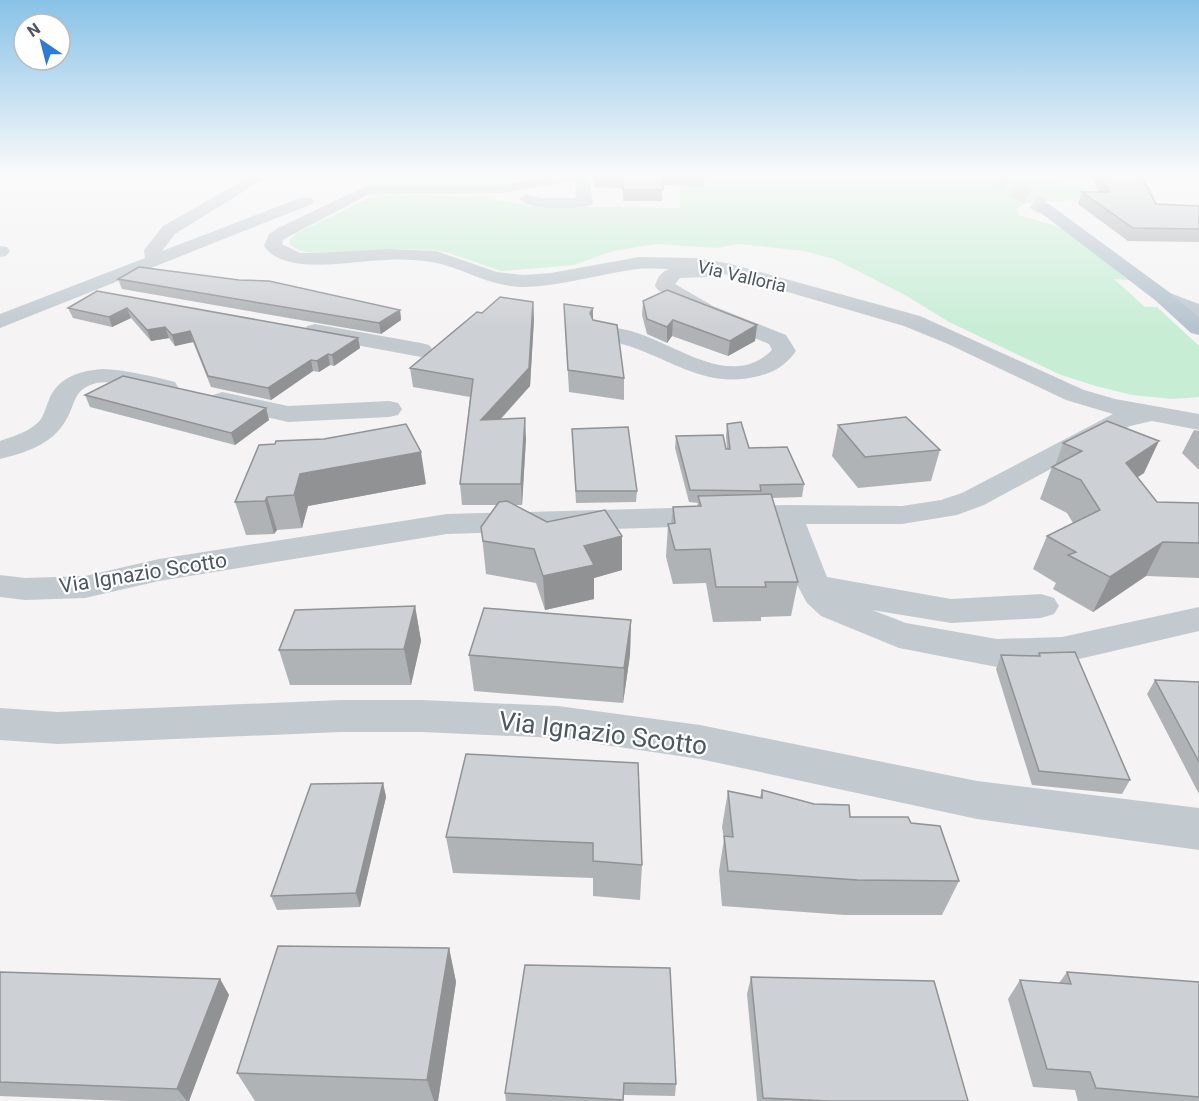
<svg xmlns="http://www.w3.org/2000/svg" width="1199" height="1101" font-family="Roboto,sans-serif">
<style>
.green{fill:#c7edd5}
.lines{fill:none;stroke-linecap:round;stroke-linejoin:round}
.major-tunnel{stroke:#cbccce;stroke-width:16;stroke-dasharray:16 8;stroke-linecap:butt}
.minor{fill:#c2cad0;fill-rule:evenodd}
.major{fill:#b6c3ce;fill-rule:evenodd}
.wall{fill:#b0b3b6}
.shaded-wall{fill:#909294}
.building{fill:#cdd0d4;stroke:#909294;stroke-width:1.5}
.labels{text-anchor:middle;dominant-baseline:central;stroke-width:4.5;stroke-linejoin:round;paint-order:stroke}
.far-street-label{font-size:18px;fill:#4c575f;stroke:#fff}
.street-label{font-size:21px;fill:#4c575f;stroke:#fff}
.near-street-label{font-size:26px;fill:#4c575f;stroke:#fff}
</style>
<rect width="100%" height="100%" fill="#f5f3f3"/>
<path class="green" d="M681,175H1066L1070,181L1061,183L1079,186L1091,193L1094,199L1026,203L1017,208L1019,215L1056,226L1071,233L1128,280L1114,279L1145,307H1157L1199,346V397L1172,399L1132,395L1096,386L1061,375L949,322L905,295L834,259L805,251L738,244L717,248L656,244L613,251L574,265L501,271L449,253L433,250L395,249L317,254L300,251L290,245V239L297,233L371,197L390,194L482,197L531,206L680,208V186H709L706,180L682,179Z"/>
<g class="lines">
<path class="major-tunnel" d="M994,175L1043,207"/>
<path class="minor" d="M253,175H270L175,234L162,251L300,198H312L314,201L312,204L0,328V314L145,258L144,250L163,226Z
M559,175H593L588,179L593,202L591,205C575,209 530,211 519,199L527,194L541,198H576L574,181L500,193L369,194L290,236L283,240L282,244L300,253H319L388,249L436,251L497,272L523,275L551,273L639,257L698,258L731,264L920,316L1084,390L1115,399L1199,414V430L1152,421L1130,426L984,505L957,515L902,524H806L827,577L951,599L1041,594L1054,598L1059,606L1054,614L1041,618L951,623L872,610L906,623L997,639L1062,637L1199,607V631L1062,663L997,667L899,648L821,616L807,603L790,572L775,524L447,534L159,581L85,598L25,600L0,597V575L25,578L85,576L159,559L447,514L787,505L902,506L941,500L962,493L1113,414L1066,400L948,344L904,326L729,275L710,272L708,277L680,278L675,284L713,306L786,335L796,351C786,365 775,372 759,376C704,390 671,358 622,344C614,341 604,341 595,339L592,334L595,329C651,315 720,401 772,350L769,344L698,314L658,290L655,286C657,278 661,272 669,269C659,269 647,268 637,269C599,274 562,286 524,287C488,287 465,268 432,262C418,260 401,259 387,260C354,260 285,277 264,246L269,234L278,228L368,185H500Z
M0,246L7,247L10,251L6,256L0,257Z
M1162,290L1199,304V317L1155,300L1152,296L1155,292Z
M315,324L421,343L429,345L433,350L429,355L421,357L307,336L304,331L307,326Z
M102,369C127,370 151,376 175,382L178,387L175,392C147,399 116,373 88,386C73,393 74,408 66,420C53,444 25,453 0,459V441C14,436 32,431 41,419C45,412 47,404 50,397C61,376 80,371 102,369Z
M222,392L288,406L389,401L398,403L402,409L398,415L389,417L288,422L213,405L209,400L213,395Z
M341,700H422L558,706L700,725L977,781L1199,808V850L977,819L700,759L558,738L422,732H341L58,744L0,740V708L58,712Z"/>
<path class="major" d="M1043,202L1049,204L1169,292L1199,317V335L1191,333L1155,300L1037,210L1035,207Z"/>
</g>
<path class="wall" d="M595,175H704V186L662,185V201H623V188L594,187Z
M1090,175H1141L1156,204L1199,206V242L1128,241L1078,204L1082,192H1099Z
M118,279L400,310L401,320L381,334L122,289Z
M97,291L358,338L360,348L334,366L330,365L319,372L313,371L271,400L211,387L193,342L175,346L169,338L151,341L131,318L112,327L73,318L68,308Z
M643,301L757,325L755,341L728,356L672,336L667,343L647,334L642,315Z
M533,302L534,319L530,386L501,419L526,438L522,505H513L547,522L622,536V570L594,578V599L545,610L536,583L486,574L481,527L496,505H462L460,484L470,397L413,387L410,368L482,313Z
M564,304L593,308V320L624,378V400L569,392Z
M85,395L266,408L269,420L235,445L90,407Z
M727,424L749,448L804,484L802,497L772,498L798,582L791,616L761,617V621L713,622L706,583L673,584L666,557L668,524H671L673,507L697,506L698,503L689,502L675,448L676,436L727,449L726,436Z
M838,425L940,450L931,481L858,488L832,456Z
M572,429L637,491L636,502L576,503Z
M1194,430L1199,431V470L1182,453Z
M1063,443L1144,473L1137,477L1157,502L1199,503V578L1146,576L1093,612L1053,589L1056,583L1033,569L1047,536L1073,523L1067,513L1040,499L1052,467L1055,466Z
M259,445L426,484L308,506L302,528L277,530L274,534L246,535L235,502Z
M415,606L421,641L411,685H290L279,650Z
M631,620L630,655L623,703L474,691L469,655Z
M1039,653L1130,780L1122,794L1032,785L996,669L1001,655L1038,656Z
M1155,680L1199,682V794L1147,694Z
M466,754L642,865L640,900L593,896V878L453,873L446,837Z
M383,783L386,797L360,907L277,910L271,896Z
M762,790L850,817L911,823L959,881L942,915H845L722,906L719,871L724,839L722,827L728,791L760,797Z
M449,948L456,982L438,1101H255L237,1073Z
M525,965L676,1084L675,1096L624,1095L623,1101H506L505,1093Z
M0,972L220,979L229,995L189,1101H126L0,1096Z
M1067,972L1199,982V1101H1078L1075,1090L1033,1087L1008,999L1020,980L1059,983Z
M751,977L968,1101H757L747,994Z"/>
<path class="shaded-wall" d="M533,302L534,319L530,386L482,439L481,420Z
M127,308L131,318L112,327L109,317Z
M593,308V328L590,313Z
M400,310L401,320L381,334L379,323Z
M673,320L672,336L667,343V327Z
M757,325L755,341L728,356L730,341Z
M165,327L169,338L151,341L147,330Z
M190,331L193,342L175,346L172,335Z
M358,338L360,348L334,366L332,355Z
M328,354L330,365L319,372L317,361Z
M311,360L313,371L271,400L268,388Z
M266,408L269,420L235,445L231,433Z
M525,418L526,438L522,505L521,484Z
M1159,441L1144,473L1111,495L1126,463Z
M421,452L426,484L308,506L302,528L294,495L300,474Z
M267,497L277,530L274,534L265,501Z
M622,536V570L594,578V599L545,610L543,576L584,546Z
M1163,542L1146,576L1093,612L1110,577Z
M415,606L421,641L411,685L404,649Z
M631,620L630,655L623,703L624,668Z
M383,783L386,797L360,907L356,893Z
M449,948L456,982L438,1101H434L427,1080Z
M220,979L229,995L189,1101H187L177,1089Z"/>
<path class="building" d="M595,175H662L663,190H623V178L594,177Z
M1100,175H1141L1156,204L1199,206V229L1133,228L1082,192H1109Z
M139,267L239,280L269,281L400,310L379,323L118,279Z
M667,290L757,325L730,341L673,320L667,327L647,319L643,301Z
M97,291L358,338L332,355L328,354L317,361L311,360L268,388L208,376L190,331L172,335L165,327L147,330L127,308L109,317L68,308Z
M500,297L533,302L529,368L481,420L525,418L521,484H460L473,379L410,368L477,312L482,313Z
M564,304L593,308L590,313L593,320L617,325L624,378L568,370Z
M123,376L266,408L231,433L85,395Z
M906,417L940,450L865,457L838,425Z
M1107,421L1159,441L1126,463L1157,502L1199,503V543L1163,542L1110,577L1068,555L1076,552L1047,536L1100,510L1081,480L1052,467L1082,451L1063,443Z
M741,422L749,448L787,447L804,484L760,485L761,491L690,490L676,436L723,435L726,449H730L727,424Z
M406,424L421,452L300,474L294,495L267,497L265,501L235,502L259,445L275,444L276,441L324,439Z
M628,427L637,491H576L572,429Z
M771,494L798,582H765L766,587H716L710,549L675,550L668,524L675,523L673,507L701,506L698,496Z
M507,501L547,522L605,510L622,536L584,546L594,565L543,576L534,549L483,541L481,527L499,502Z
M415,606L404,649L279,650L295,610Z
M484,608L631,620L624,668L469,655Z
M1075,652L1130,780L1039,771L1001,655L1040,656L1039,653Z
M1155,680L1199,682V762Z
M466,754L638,763L642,865L593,861V843L446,837Z
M383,783L356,893L271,896L311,784Z
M762,790L814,804L849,805L850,817H908L911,823L940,826L959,881L857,880L728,871L724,836L733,837L728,791L762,798Z
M278,946L449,948L427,1080L237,1073Z
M525,965L670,968L676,1084L624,1083L623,1100L505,1093Z
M0,972L220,979L177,1089L0,1082Z
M1067,972L1199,982V1097L1096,1088L1090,1072L1047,1069L1020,980L1071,984Z
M751,977L934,981L968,1101H829L763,1098Z"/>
<linearGradient id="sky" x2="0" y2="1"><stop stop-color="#88c2e7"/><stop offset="0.53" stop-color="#fafafa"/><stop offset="1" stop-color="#fafafa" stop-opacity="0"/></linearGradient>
<rect width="1199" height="329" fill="url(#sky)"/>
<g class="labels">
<g class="far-street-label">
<text transform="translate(742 276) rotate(13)">Via Valloria</text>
</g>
<g class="street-label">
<text transform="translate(143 573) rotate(-9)">Via Ignazio Scotto</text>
</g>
<g class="near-street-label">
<text transform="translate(603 733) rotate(7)">Via Ignazio Scotto</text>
</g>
</g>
<g transform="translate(42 42) rotate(325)"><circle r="28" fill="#ffffff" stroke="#b7bcbf" stroke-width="1.5"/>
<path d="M0-4.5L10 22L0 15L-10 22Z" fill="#2e7bd4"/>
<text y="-9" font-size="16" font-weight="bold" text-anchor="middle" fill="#4c575f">N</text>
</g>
</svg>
